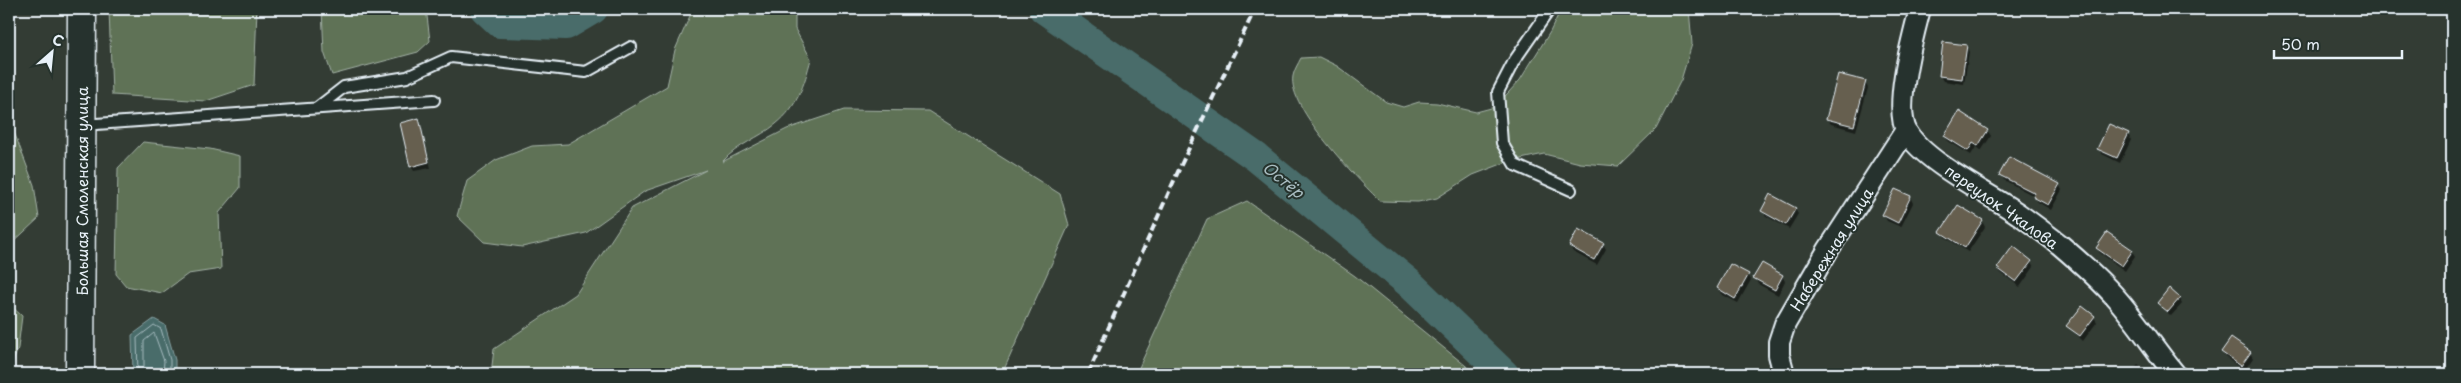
<svg xmlns="http://www.w3.org/2000/svg" width="2461" height="383" font-family="'Playpen Sans',sans-serif">
<style>
.green{fill:#5f7256;stroke:#a4b2a7}
.water{fill:#486c6b;stroke:#88a1a3}
.shadow{fill:#0007}
.lines{fill:none;stroke-linecap:round;stroke-linejoin:round}
.shore{stroke:#a8bcc0;stroke-width:1}
.river{stroke:#486c6b;stroke-width:30}
.building{fill:#665f4f;stroke:#e8f1f8}
.service-casing{stroke:#e8f1f8;stroke-width:14}
.minor-casing{stroke:#e8f1f8;stroke-width:24}
.secondary-casing{stroke:#e8f1f8;stroke-width:31}
.service{stroke:#26332d;stroke-width:10}
.minor{stroke:#26332d;stroke-width:20}
.secondary{stroke:#26332d;stroke-width:28}
.rail{stroke:#e8f1f8;stroke-width:4;stroke-dasharray:8 4;stroke-linecap:butt}
.labels{text-anchor:middle;dominant-baseline:central;stroke-width:4;stroke-linejoin:round;paint-order:stroke}
.street-label{font-size:15px;fill:#e8f1f8;stroke:#26332d}
.water-label{font-size:16px;font-style:italic;fill:#a8bcc0;stroke:#26332d}
</style>
<rect width="100%" height="100%" fill="#333c34"/>
<filter id="ink" filterUnits="userSpaceOnUse"><feTurbulence type="fractalNoise" baseFrequency=".02" numOctaves="2"/><feDisplacementMap in="SourceGraphic" scale="10" xChannelSelector="R" yChannelSelector="G"/><feConvolveMatrix kernelMatrix="1 2 1 2 8 2 1 2 1" color-interpolation-filters="sRGB"/></filter>
<g filter="url(#ink)">
<path class="green" d="M109,9H257L254,85L206,101L112,95Z
M322,9H423L427,16L430,41L418,52L332,75L324,52Z
M693,9H795V29L811,59C804,85 798,106 776,124C759,138 738,144 722,162L787,129L844,110L928,111L1060,194L1069,225L1002,374H491L494,349L576,294L632,208L706,170L645,191L586,233L522,247L484,242L457,216L467,181L496,160L532,146L568,144L667,86L675,50Z
M1561,9H1689L1692,44L1681,80L1656,129L1618,166L1580,163L1544,154L1507,162L1473,175L1437,198L1418,202L1380,201C1358,179 1287,108 1293,76C1294,70 1298,64 1301,58L1319,57L1337,66L1386,102L1403,107L1419,102L1437,103L1476,112L1495,107L1520,80L1550,32Z
M9,111L11,124L34,185L39,218L9,246Z
M143,142L210,149L240,156V188L219,213L221,269L188,274L162,293L126,286L116,274L118,168Z
M1247,201L1355,276L1476,374H1136L1207,219Z
M9,304L22,316L18,348L9,374Z"/>
<path class="water" d="M154,319L165,325L175,360V374H133L132,335Z"/>
<path class="shadow" d="M1966,46L1969,52L1964,84L1943,81L1940,76Z
M1865,82L1868,88L1856,131L1831,124L1827,119Z
M419,120L431,168L414,171L411,166Z
M1988,131L1991,136L1981,151L1976,147L1971,155L1948,141L1945,136Z
M2128,134L2131,140L2120,163L2102,154L2099,149Z
M2001,175L2059,185L2062,190L2051,210L2038,202L2034,196L2004,180Z
M1910,197L1913,203L1901,227L1887,221L1884,215Z
M1795,209L1798,214L1789,229L1766,216L1763,211Z
M1982,221L1985,227L1968,252L1945,237L1942,232Z
M1603,244L1606,249L1597,265L1573,252L1570,246Z
M2097,248L2132,251L2135,256L2125,271L2100,253Z
M2031,262L2034,267L2020,287L2001,273L1998,268Z
M1748,275L1751,280L1738,303L1721,294L1718,288Z
M1782,276L1785,281L1778,295L1758,284L1755,278Z
M2179,298L2182,304L2171,316L2158,303Z
M2094,317L2097,322L2083,341L2068,326Z
M2222,352L2250,353L2253,358L2244,371L2225,357Z
M2138,365L2149,374H2129Z"/>
<g class="lines">
<path class="shore" d="M138,374L137,338L154,325L161,329L170,360V374
M144,374V341L154,333L164,361L163,374"/>
<path class="river" d="M485,9L500,23L566,25L593,9
M1044,9L1256,157L1409,283L1504,374"/>
</g>
<path class="building" d="M1943,42L1967,45L1962,79L1939,76Z
M1838,74L1866,81L1854,126L1826,119Z
M1959,111L1988,130L1978,146L1973,143L1968,151L1944,136Z
M419,118L429,162L410,167L400,123Z
M2109,124L2129,133L2117,158L2097,149Z
M2009,157L2060,184L2048,205L2033,197L2035,193L1999,175Z
M1895,189L1911,196L1898,223L1882,215Z
M1770,194L1796,208L1786,225L1761,211Z
M1958,205L1983,220L1965,248L1940,232Z
M1578,229L1604,243L1594,260L1569,246Z
M2107,232L2133,250L2122,266L2096,248Z
M2013,246L2032,261L2016,282L1997,268Z
M1762,263L1783,275L1775,290L1753,278Z
M1730,264L1749,274L1735,299L1717,288Z
M2169,288L2180,298L2168,312L2157,303Z
M2082,306L2095,316L2080,336L2066,326Z
M2231,338L2251,352L2241,366L2221,352Z"/>
<g class="lines">
<g class="service-casing">
<path id="service" d="M1550,9L1514,61L1498,92L1502,143L1515,165L1571,190
M317,108L344,87L407,77L451,57L586,72L631,47
M82,125L434,100"/>
</g>
<g class="minor-casing">
<path id="minor" d="M1920,9C1913,36 1893,107 1907,132C1924,162 1990,194 2020,215C2033,224 2046,234 2059,244C2079,261 2100,279 2117,299C2138,323 2155,350 2175,374
M1784,374L1779,355V342L1785,324L1828,250L1906,130"/>
</g>
<g class="secondary-casing">
<path id="secondary" d="M80,374L82,9"/>
</g>
<use href="#service" class="service"/>
<use href="#minor" class="minor"/>
<use href="#secondary" class="secondary"/>
<path class="rail" d="M1088,374L1181,165L1255,9"/>
</g>
</g>
<g class="labels">
<g class="street-label">
<text transform="translate(81 191) rotate(-90)">Большая Смоленская улица</text>
<text transform="translate(2002 206) rotate(35)">переулок Чкалова</text>
<text transform="translate(1831 249) rotate(-58)">Набережная улица</text>
</g>
<g class="water-label">
<text transform="translate(1284 179) rotate(39)">Остёр</text>
</g>
</g>
<rect width="2461" height="383" fill="none" stroke="#26332d" stroke-width="30"/>
<rect x="15" y="15" width="2431" height="353" fill="none" stroke="#e8f1f8" stroke-width="2" filter="url(#ink)"/>
<g transform="translate(52 52) rotate(27)" stroke="#26332d" stroke-width="4" paint-order="stroke">
<path d="M0-4L9 19L0 12L-9 19Z" fill="#e8f1f8"/>
<text y="-8" font-size="14" font-weight="bold" text-anchor="middle" fill="#e8f1f8">С</text>
</g>
<path d="M2274 50v8h128v-8" fill="none" stroke="#e8f1f8" stroke-width="2.5"/>
<text x="2281" y="50" font-size="15" fill="#e8f1f8" stroke="#26332d" stroke-width="4" paint-order="stroke">50 m</text>
</svg>
